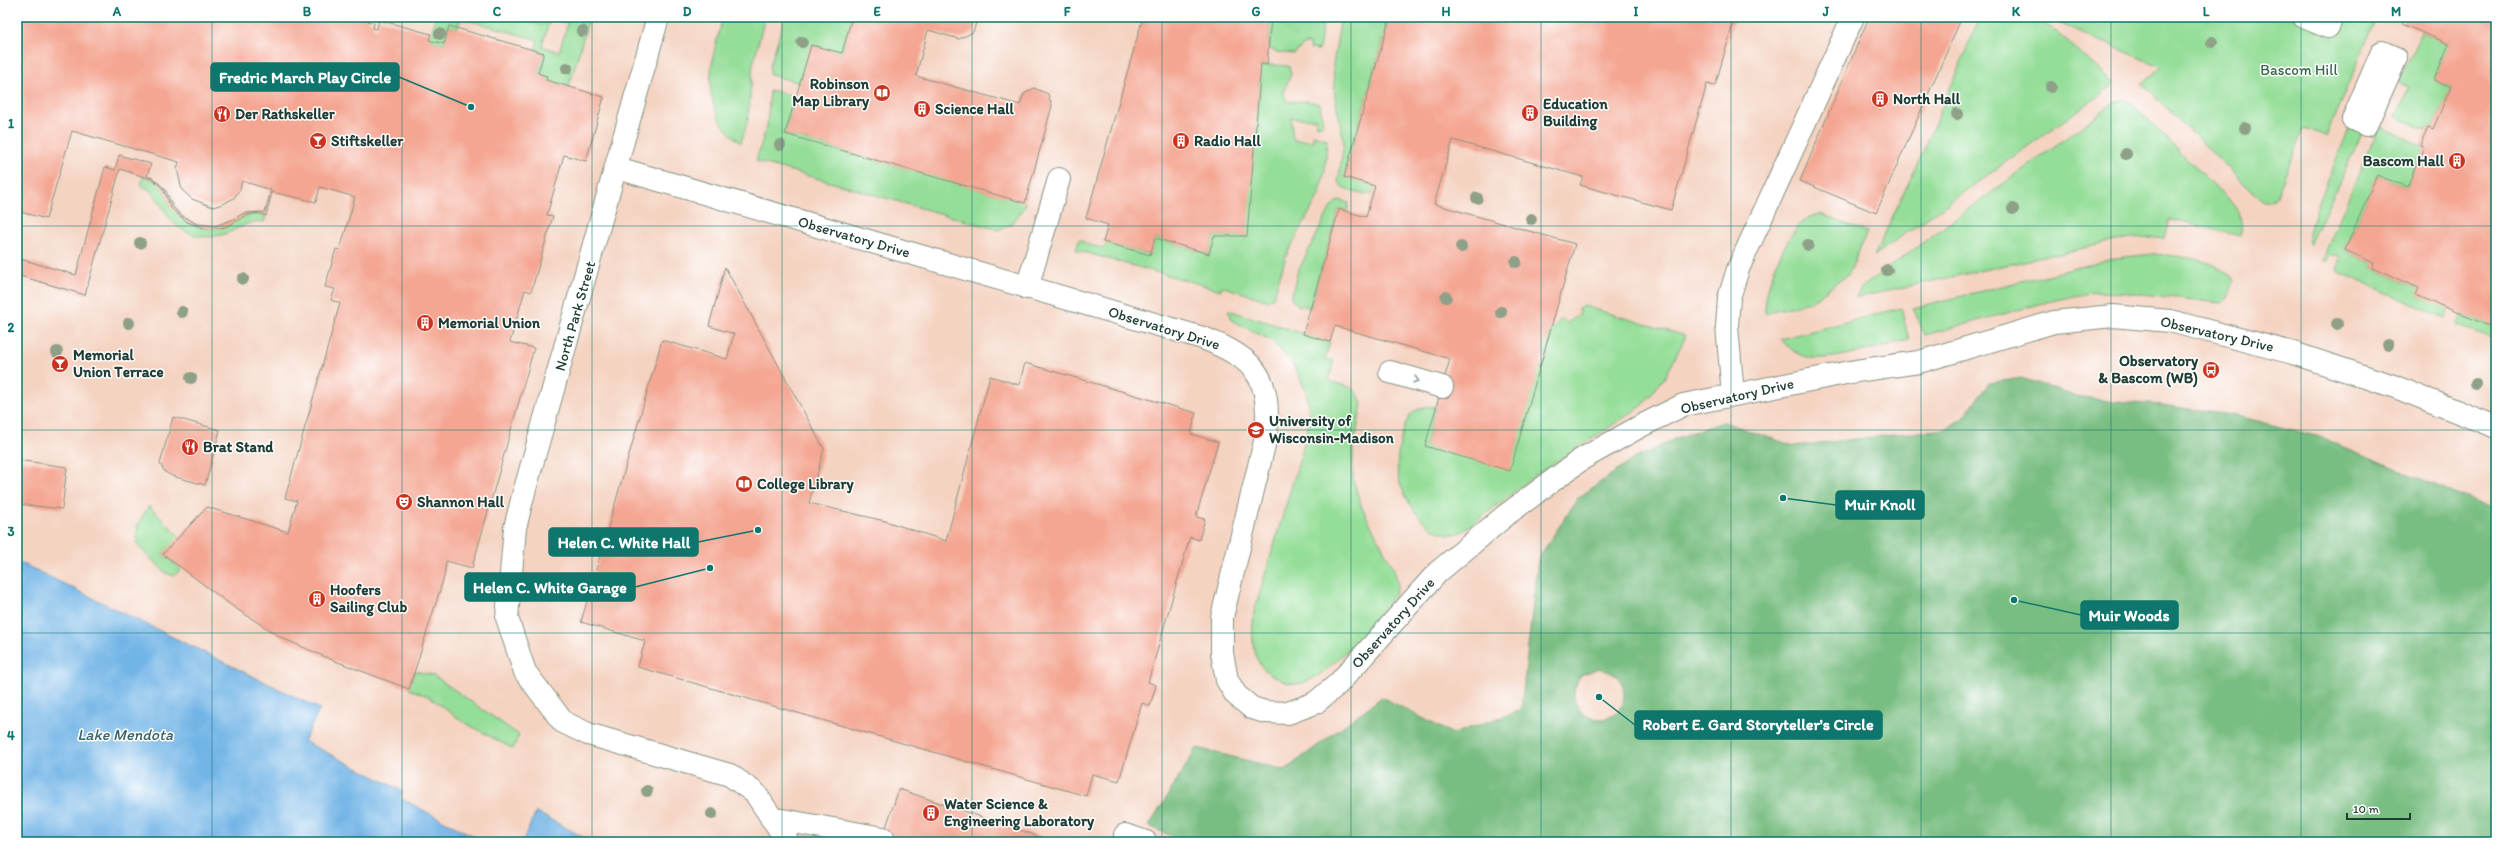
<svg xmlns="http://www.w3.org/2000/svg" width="2513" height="859" font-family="Itim,sans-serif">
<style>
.built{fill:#f4d3c1}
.green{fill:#95de99;stroke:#5a8e66;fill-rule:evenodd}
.forest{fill:#78bd81;stroke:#4c7d5a;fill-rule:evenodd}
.water{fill:#71b4e6;stroke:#48788d}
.building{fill:#f4a692}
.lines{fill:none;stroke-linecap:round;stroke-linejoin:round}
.minor-casing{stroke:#889282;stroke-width:24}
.minor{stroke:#fff;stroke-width:22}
.tree{fill:#8ea088}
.oneway{stroke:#8f9e9a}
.grid{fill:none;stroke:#0f766e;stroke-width:1;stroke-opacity:0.55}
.labels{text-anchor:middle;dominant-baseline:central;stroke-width:3;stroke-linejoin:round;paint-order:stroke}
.park-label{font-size:15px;fill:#3c654d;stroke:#fff}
.poi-label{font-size:15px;font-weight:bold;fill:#1f3d34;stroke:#fff;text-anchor:start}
.street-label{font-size:15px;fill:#1f3d34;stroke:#fff}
.water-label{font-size:16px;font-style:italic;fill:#386169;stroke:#fff}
.leader{fill:none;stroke:#0f766e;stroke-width:1.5}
.callout-dot{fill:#0f766e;stroke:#fff;stroke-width:1.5}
.callout{fill:#0f766e;stroke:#0f766e;stroke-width:1.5}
.callout-label{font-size:16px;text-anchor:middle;font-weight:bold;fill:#fff}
.neatline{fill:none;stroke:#0f766e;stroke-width:1.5}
.grid-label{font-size:13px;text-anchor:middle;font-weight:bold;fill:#0f766e}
</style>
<rect width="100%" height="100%" fill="#fff"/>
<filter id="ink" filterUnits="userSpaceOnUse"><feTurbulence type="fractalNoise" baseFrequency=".025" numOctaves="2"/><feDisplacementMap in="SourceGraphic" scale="8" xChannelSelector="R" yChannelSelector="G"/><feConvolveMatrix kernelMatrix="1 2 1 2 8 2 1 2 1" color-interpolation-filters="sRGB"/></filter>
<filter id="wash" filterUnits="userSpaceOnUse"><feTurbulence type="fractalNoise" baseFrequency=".012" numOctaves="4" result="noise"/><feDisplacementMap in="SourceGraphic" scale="16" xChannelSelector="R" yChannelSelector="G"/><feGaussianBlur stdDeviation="0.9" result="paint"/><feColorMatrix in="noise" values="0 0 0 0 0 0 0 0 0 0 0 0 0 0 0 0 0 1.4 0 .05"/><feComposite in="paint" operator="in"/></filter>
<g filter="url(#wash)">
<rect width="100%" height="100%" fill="#f2e8d0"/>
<path class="built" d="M17,17H2496V842H17Z"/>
<path class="green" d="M436,17H512L542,25L545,17L589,18L569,87L546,80L547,76L538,73L544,53L535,51L538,40L461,18L457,29L449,26L444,44L429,40ZM550,18L568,23L559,52L542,46Z
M723,17H765L753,64L748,119L741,143C697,109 710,64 723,17Z
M785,17H852L842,53L811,45L801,83L770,75V65Z
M1271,17H1324L1319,50L1310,49L1309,44H1305L1294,54L1275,52L1269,48Z
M1341,17L1389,19L1344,177L1375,186L1373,194C1363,195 1344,192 1338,182L1344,143L1335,97L1333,65Z
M1980,17H2030L2053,29L2115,84L1874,256L1924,150Z
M2045,17H2377L2326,136L2304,128L2277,195L2271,201H2262L2142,84L2161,67Z
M2421,32L2449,44L2434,80L2451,87L2433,129L2428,127L2426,130L2396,117L2410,87L2399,82Z
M1261,64L1289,66L1291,74L1283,92L1287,102L1307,101L1320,104L1323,124L1317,126L1316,119L1291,118L1293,140L1313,141V135L1327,139L1325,170L1320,193L1286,256L1274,296L1269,301L1221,286V290L1076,250L1079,239L1089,245L1103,248L1108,243L1150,255L1155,238L1209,254L1214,236H1246Z
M770,90L796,96L785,134L1027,203L1012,224L998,230L756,161L767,126Z
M2125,100L2133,105L2231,202C2240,214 2244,221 2240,236L2169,219L2164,239L2150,237L2130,238L1855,298L1861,288L2115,102Z
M2353,119L2366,125L2310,245L2309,233L2313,217Z
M2379,126L2424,147L2407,187L2377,175L2345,250L2374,263L2372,268L2419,288L2449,309L2445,318L2337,271L2340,256L2330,254L2326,262L2322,260Z
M143,176C149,178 155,180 159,184C174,201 169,217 197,226C228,237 241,206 266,216L264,222C244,217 228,244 195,235C161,226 164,192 141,186Z
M1338,200L1349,203L1347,211L1339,209L1310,308L1302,305L1300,307L1291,299L1297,273L1331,207Z
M1820,214L1867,232L1849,274L1810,302L1765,313C1764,286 1785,235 1806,219C1810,216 1816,215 1820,214Z
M2154,254C2177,256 2223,259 2234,281L2228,298L2221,303L2134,293L2094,292L2051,301L1925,335L1913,308L2116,258Z
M1584,306L1686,336L1665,377L1642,406L1537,474L1465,530C1435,547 1407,506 1400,482C1395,466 1398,451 1402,436C1407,416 1413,405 1436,407L1425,446L1536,366L1543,368L1548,353L1544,351L1550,332L1562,318L1567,323L1580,314L1578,309Z
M1901,308L1909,340C1882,346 1838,360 1811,358C1800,357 1788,347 1780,339Z
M1228,310L1330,342L1325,359L1334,361L1329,381L1350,387L1357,393L1362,403L1353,451V480L1362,508L1394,569L1398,585L1394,595C1373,619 1329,681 1297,684C1289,685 1279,679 1272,675C1249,663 1252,634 1254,612L1305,441L1310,416L1306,391L1293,364L1272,341L1231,320Z
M2462,314L2494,328L2496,324V341L2457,324Z
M149,506L180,537L163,554L181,569L174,576L166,573L137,545L138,523Z
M415,671L433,675L519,735L513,749L462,721L428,696L409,689Z"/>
<path class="forest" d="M2022,378L2071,395L2114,402L2162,405L2237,416L2320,437L2496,510V842H1185L1149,826L1197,748L1285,770L1382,697L1453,734L1521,710L1538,559L1578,498L1632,460L1677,438L1723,422L1794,446L1946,429L1963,418L1989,383ZM1597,669C1644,673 1624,737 1583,714C1572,701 1571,690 1581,675Z"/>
<path class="water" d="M17,561L320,709L304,741L403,791L400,798L485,842H17Z
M536,812L585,838L592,842H522Z"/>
<g id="blocks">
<path class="building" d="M17,17H369L368,21L374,23L373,28L377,29L379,20L431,34L429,40L444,44L449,26L544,53L538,73L547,76L546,80L604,97L586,161L564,155L547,215L553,216L531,292L525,290L510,342L534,348L472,568L446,561L444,577L409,689L330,659L282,638L235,608L163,554L207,507L288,532L297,501L285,498L340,303L331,300L335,289L325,287L336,249L340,250L355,197L320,187L316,202L272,192L266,216L260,213L247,215L226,227L207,229L187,222L171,208L163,189L154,180L120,169L85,295L17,275V258L76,275L105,167L115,170L119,155L151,164L147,176L153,178L165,189L173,207L181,215L197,224L215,226L234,219L244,213L265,212L271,190L242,181L240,189L234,198L223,204L213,207L192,199L182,190L177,169L179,162L72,131L46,219L17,211Z
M852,17H978L973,32L959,39L928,30L916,76L1020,105L1024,94L1034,88L1048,94L1052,106L1025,203L785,134L811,45L842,53Z
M1143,17H1271L1267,65L1261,64L1247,236H1214L1209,254L1155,238L1150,255L1103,242L1108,225L1086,218Z
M1390,17H1735L1715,86L1707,84L1671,210L1580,185L1583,177L1453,140L1434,204L1575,244L1510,471L1425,446L1450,359L1335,326L1330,342L1303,334L1339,209L1366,217L1370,203L1375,186L1344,177Z
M1869,17H1962L1876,213L1800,181Z
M2405,17H2496V324L2494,328L2416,295L2419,288L2372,268L2374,263L2345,250L2377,175L2407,187L2424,147L2420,145L2428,127L2433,129L2451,87L2434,80L2449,44L2402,24Z
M725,267L824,449L809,503L885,521L946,541L990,376L1019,385L1025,363L1196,413L1191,434L1218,442L1196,517L1205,519L1199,540L1190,537L1148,682L1156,685L1150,706L1142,703L1119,781L1092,774L1086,796L638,667L645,641L581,622L662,340L727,359L734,334L709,326Z
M173,417L220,430L205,485L172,476L165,472L160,464Z
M17,460L67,467L62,509L17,504Z
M899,789L1055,842H881Z"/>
</g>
</g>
<g filter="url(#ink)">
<use href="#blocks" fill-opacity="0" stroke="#889282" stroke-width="1"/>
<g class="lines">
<g class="minor-casing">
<path id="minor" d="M658,17L523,496L515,528L507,618L525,672L563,722L588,734L730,775L755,793L788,842
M2304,17L2328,27L2332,17
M2382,52L2396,58L2366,125L2353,119Z
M617,168L1203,338C1258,360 1271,378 1266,437L1222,617V653L1227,680L1236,695L1252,708L1265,712L1288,713L1315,703L1338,684L1438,572L1506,515L1582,459L1639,427L1683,405L1856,371L1919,362L2054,322L2113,316L2170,321L2293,353L2393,386L2496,427
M1027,288L1059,179
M1390,372L1442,387
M1733,395L1727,326L1729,298L1738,269L1853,17
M771,818L883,838
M1125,835L1146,842"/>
</g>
<use href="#minor" class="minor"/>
</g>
<g class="tree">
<circle cx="582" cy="31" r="6"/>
<circle cx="440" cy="34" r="6"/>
<circle cx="802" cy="42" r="6"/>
<circle cx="2212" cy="42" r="6"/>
<circle cx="567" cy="68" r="6"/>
<circle cx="2051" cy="87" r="6"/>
<circle cx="1957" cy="114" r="6"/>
<circle cx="2245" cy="128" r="6"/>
<circle cx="780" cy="145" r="6"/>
<circle cx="2126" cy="154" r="6"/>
<circle cx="1477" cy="198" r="6"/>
<circle cx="2013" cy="209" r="6"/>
<circle cx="1531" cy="219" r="6"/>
<circle cx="140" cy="243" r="6"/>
<circle cx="1808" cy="245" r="6"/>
<circle cx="1461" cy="247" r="6"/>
<circle cx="1516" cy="262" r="6"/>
<circle cx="1887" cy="270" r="6"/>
<circle cx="243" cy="279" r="6"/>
<circle cx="1446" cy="297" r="6"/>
<circle cx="182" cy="312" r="6"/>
<circle cx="1501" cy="312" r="6"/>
<circle cx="129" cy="323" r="6"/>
<circle cx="2337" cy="324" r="6"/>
<circle cx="2388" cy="345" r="6"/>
<circle cx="57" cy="352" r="6"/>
<circle cx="191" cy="378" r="6"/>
<circle cx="2476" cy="384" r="6"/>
<circle cx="647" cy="791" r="6"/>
<circle cx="712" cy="814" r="6"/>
</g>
<defs><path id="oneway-chevron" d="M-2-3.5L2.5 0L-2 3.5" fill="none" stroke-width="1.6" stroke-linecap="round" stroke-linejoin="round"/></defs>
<use class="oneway" href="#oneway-chevron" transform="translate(1416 380) rotate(16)"/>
</g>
<path class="grid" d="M212,17V842M402,17V842M592,17V842M782,17V842M972,17V842M1162,17V842M1351,17V842M1541,17V842M1731,17V842M1921,17V842M2111,17V842M2301,17V842M17,226H2496M17,430H2496M17,633H2496"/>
<defs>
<g id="library-disc" transform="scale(0.9)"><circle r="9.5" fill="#c8321e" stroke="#fff"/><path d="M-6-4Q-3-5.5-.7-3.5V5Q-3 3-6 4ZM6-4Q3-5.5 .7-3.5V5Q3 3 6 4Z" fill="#fff"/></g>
<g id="building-disc" transform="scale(0.9)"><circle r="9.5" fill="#c8321e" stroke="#fff"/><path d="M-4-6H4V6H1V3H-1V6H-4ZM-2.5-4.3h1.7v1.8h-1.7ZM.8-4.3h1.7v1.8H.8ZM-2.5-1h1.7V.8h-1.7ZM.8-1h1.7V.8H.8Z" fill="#fff"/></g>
<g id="restaurant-disc" transform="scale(0.9)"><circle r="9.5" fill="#c8321e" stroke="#fff"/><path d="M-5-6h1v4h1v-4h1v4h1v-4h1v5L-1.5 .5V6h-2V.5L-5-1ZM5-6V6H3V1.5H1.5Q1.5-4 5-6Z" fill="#fff"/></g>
<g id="bar-disc" transform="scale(0.9)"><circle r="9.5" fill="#c8321e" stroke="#fff"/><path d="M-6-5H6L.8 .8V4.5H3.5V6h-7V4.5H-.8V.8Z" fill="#fff"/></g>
<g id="bus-disc" transform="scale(0.9)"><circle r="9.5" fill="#c8321e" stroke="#fff"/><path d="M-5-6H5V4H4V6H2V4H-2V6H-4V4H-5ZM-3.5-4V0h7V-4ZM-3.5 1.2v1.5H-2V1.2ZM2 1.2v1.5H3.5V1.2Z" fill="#fff"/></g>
<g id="university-disc" transform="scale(0.9)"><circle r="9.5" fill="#c8321e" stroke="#fff"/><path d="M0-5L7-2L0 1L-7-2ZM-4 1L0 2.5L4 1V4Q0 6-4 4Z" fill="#fff"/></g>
<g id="theatre-disc" transform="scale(0.9)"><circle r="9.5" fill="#c8321e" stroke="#fff"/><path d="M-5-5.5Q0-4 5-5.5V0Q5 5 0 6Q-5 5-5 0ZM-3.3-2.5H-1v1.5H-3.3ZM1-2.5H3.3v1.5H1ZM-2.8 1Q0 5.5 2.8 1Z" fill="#fff"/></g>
</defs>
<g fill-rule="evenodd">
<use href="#library-disc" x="882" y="93"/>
<use href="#building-disc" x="1880" y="99"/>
<use href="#building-disc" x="922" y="109"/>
<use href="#building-disc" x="1530" y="113"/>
<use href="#restaurant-disc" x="222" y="114"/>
<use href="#bar-disc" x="318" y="141"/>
<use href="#building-disc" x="1181" y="141"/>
<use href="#building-disc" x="2457" y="161"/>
<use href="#building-disc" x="425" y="323"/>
<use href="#bar-disc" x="60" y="364"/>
<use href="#bus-disc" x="2211" y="370"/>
<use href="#university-disc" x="1256" y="430"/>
<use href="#restaurant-disc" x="190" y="447"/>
<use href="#library-disc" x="744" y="484"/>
<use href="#theatre-disc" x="404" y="502"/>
<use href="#building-disc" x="317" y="599"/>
<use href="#building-disc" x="931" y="813"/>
</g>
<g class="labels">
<g class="park-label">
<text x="2299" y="70">Bascom Hill</text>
</g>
<g class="poi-label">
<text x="869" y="84" text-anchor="end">Robinson<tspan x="869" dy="17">Map Library</tspan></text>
<text x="1893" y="99">North Hall</text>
<text x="1543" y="104">Education<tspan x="1543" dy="17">Building</tspan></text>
<text x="935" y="109">Science Hall</text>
<text x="235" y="114">Der Rathskeller</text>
<text x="331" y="141">Stiftskeller</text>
<text x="1194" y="141">Radio Hall</text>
<text x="2444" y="161" text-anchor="end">Bascom Hall</text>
<text x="438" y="323">Memorial Union</text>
<text x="73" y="355">Memorial<tspan x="73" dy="17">Union Terrace</tspan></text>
<text x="2198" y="361" text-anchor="end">Observatory<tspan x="2198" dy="17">&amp; Bascom (WB)</tspan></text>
<text x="1269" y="421">University of<tspan x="1269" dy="17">Wisconsin-Madison</tspan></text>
<text x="203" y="447">Brat Stand</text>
<text x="757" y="484">College Library</text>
<text x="417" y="502">Shannon Hall</text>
<text x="330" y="590">Hoofers<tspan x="330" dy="17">Sailing Club</tspan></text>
<text x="944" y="804">Water Science &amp;<tspan x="944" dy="17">Engineering Laboratory</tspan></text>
</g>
<g class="street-label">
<text transform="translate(854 237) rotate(16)">Observatory Drive</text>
<text transform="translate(575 316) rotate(-74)">North Park Street</text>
<text transform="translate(1164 328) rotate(17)">Observatory Drive</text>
<text transform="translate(2217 334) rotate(13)">Observatory Drive</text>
<text transform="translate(1737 396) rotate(-13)">Observatory Drive</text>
<text transform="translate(1393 623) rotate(-48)">Observatory Drive</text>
</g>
<g class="water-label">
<text x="125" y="734">Lake Mendota</text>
</g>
</g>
<path class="leader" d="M471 107L399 77M1783 498L1836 505M758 530L698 542M710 568L635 587M2014 600L2081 615M1599 697L1635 725"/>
<g class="callout-dot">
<circle cx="471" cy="107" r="4"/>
<circle cx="1783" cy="498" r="4"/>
<circle cx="758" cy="530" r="4"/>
<circle cx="710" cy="568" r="4"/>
<circle cx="2014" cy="600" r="4"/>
<circle cx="1599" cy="697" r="4"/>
</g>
<g class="callout">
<rect x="211" y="63" width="188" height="28" rx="4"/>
<rect x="1836" y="491" width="88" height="28" rx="4"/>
<rect x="549" y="528" width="149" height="28" rx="4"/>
<rect x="465" y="573" width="170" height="28" rx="4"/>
<rect x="2081" y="601" width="97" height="28" rx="4"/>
<rect x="1635" y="711" width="247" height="28" rx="4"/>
</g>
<g class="callout-label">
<text x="305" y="83">Fredric March Play Circle</text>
<text x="1880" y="510">Muir Knoll</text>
<text x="624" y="548">Helen C. White Hall</text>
<text x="550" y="593">Helen C. White Garage</text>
<text x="2129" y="621">Muir Woods</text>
<text x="1758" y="730">Robert E. Gard Storyteller's Circle</text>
</g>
<rect width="2513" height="859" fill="none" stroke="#fff" stroke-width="44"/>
<path d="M2347 813v6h63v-6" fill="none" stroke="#1f3d34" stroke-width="2"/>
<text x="2353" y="813" font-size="12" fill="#1f3d34" stroke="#ffffff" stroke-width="3" paint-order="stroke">10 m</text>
<rect x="22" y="22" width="2469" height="815" class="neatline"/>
<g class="grid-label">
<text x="117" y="16">A</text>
<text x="307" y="16">B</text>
<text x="497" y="16">C</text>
<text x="687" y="16">D</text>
<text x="877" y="16">E</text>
<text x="1067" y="16">F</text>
<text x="1256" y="16">G</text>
<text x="1446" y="16">H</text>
<text x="1636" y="16">I</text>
<text x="1826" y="16">J</text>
<text x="2016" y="16">K</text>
<text x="2206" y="16">L</text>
<text x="2396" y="16">M</text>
<text x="11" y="128">1</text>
<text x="11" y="332">2</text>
<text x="11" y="536">3</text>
<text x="11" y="740">4</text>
</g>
</svg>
